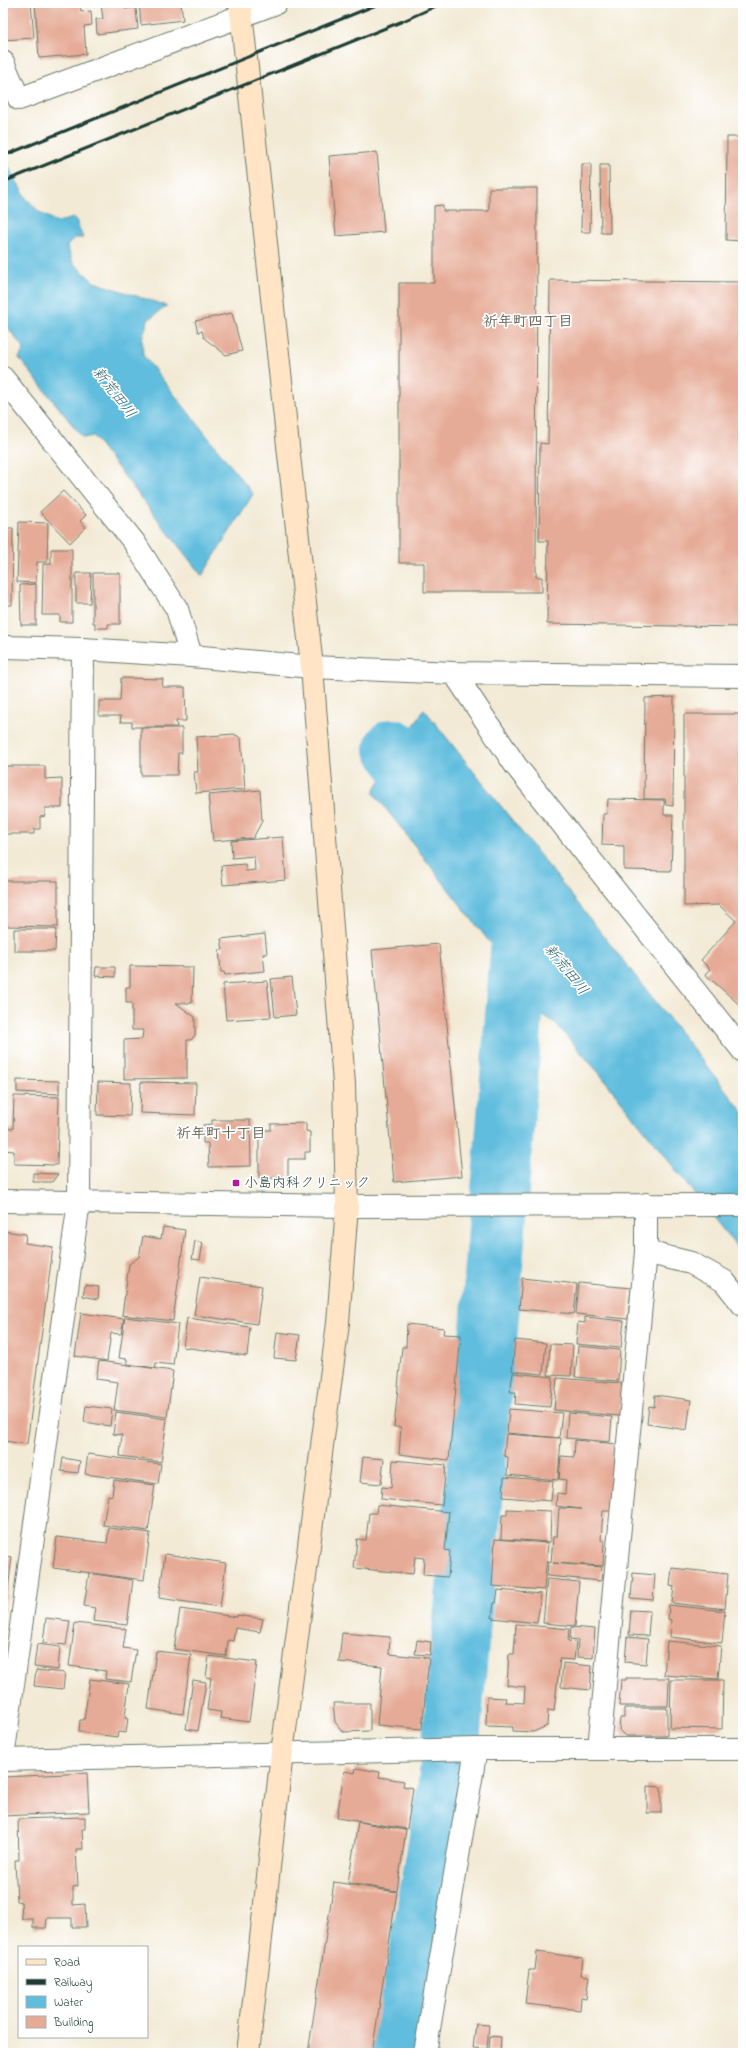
<svg xmlns="http://www.w3.org/2000/svg" width="746" height="2056" font-family="'Indie Flower','Klee One',sans-serif">
<style>
.water{fill:#60bdde;stroke:#407d89}
.lines{fill:none;stroke-linecap:round;stroke-linejoin:round}
.river{stroke:#60bdde;stroke-width:58}
.building{fill:#e6ab96}
.street-casing{stroke:#697a6c;stroke-width:24}
.secondary-casing{stroke:#697a6c;stroke-width:24}
.street{stroke:#fff;stroke-width:22}
.secondary{stroke:#ffe4c6;stroke-width:22}
.rail{stroke:#1f3d34;stroke-width:3}
.poi-dot{fill:#b5179e;stroke:#fff;stroke-width:1.5}
.labels{text-anchor:middle;dominant-baseline:central;stroke-width:3.5;stroke-linejoin:round;paint-order:stroke}
.poi-label{font-size:14px;fill:#1f3d34;stroke:#fff;text-anchor:start}
.neighbourhood-label{font-size:15px;font-weight:bold;fill:#656456;stroke:#fff}
.water-label{font-size:15px;font-style:italic;fill:#326367;stroke:#fff}
</style>
<rect width="100%" height="100%" fill="#fff"/>
<filter id="ink" filterUnits="userSpaceOnUse"><feTurbulence type="fractalNoise" baseFrequency=".025" numOctaves="2"/><feDisplacementMap in="SourceGraphic" scale="8" xChannelSelector="R" yChannelSelector="G"/><feConvolveMatrix kernelMatrix="1 2 1 2 8 2 1 2 1" color-interpolation-filters="sRGB"/></filter>
<filter id="wash" filterUnits="userSpaceOnUse"><feTurbulence type="fractalNoise" baseFrequency=".012" numOctaves="4" result="noise"/><feDisplacementMap in="SourceGraphic" scale="16" xChannelSelector="R" yChannelSelector="G"/><feGaussianBlur stdDeviation="0.9" result="paint"/><feColorMatrix in="noise" values="0 0 0 0 0 0 0 0 0 0 0 0 0 0 0 0 0 1.4 0 .05"/><feComposite in="paint" operator="in"/></filter>
<g filter="url(#wash)">
<rect width="100%" height="100%" fill="#f3ead5"/>
<path class="water" d="M3,157L26,198L39,212L57,222L75,218L83,238H74L67,246L73,263L94,282L167,306L148,320L142,338L143,355L253,494L202,576L93,436L83,438L19,358L24,349L3,321Z
M424,709L743,1112V1255L599,1073L555,1023L538,1012L503,977L498,953L373,792Z"/>
<g class="lines">
<path class="river" d="M393,748L446,816
M401,2053L447,1784L489,1328L522,915"/>
</g>
<g id="blocks">
<path class="building" d="M3,3H31L34,38L3,40Z
M35,3H80L81,12L91,11L92,25L84,26L86,54L39,58Z
M86,3H124L125,9L136,8L138,29L97,34L96,19H103L101,5L86,7Z
M139,3H181L183,20L141,25Z
M727,137H743V241L726,240Z
M377,152L384,232L336,236L329,156Z
M582,164H591L590,232H581Z
M600,165H609L610,233H601Z
M489,188H537L536,577H542V592H424V563H399V283H434V206L443,205V211H489Z
M550,280L743,282V627L547,624L548,541H539L540,443L548,444Z
M232,313L242,351L226,355L204,338L202,331L198,332L195,321Z
M63,491L86,515L80,521L86,527L70,543L40,512Z
M19,522L48,523L47,562H37L36,583L17,582Z
M3,528H13L12,605H3Z
M51,549H72V622H60V615H42L43,564H51Z
M76,573H91L90,603H76Z
M93,573H120V624H108V628H95V623H93Z
M36,584V625H21L20,585Z
M121,678L163,679L162,687H185L186,721H176L177,727H132V722H120L121,716H99V701H120Z
M674,697L673,806L666,805L665,799H644L645,698Z
M684,714H743V1008L705,974L710,969L701,960L736,921L719,905L684,906Z
M141,728H182V753H178L177,775H141Z
M234,734L241,738L245,789L196,793L194,772H198L196,737Z
M3,766H45V779L62,778V808H45V816L40,817V829H34V834H3Z
M260,790L262,821L253,838L213,841L208,795Z
M608,799L664,800V815H673L671,871L624,870V846L602,845L603,814H607Z
M283,837L286,880L223,885L221,866L245,864L246,871L255,870L254,856L232,858L231,841Z
M3,881H58V927L3,926Z
M14,929H56L55,951H14Z
M265,934L267,954H263L265,971L225,975L224,972H221L219,950H223L221,939Z
M439,944L462,1176L394,1182L372,950Z
M130,966L193,967L192,1003H176L195,1017V1035L191,1040H187V1078L124,1079V1040L142,1039L143,1030H132V1003H126V987H130Z
M96,967H115V977L95,976Z
M292,977L296,1015L275,1017L271,979Z
M267,981L271,1017L226,1020L223,984Z
M17,1080L59,1081V1094L17,1092Z
M98,1082L131,1083L130,1116L97,1115Z
M141,1082L196,1083L195,1115L140,1113Z
M14,1096L59,1097L57,1165L14,1164V1151L4,1150V1128L13,1129Z
M212,1120H250L251,1166L209,1167L208,1143H203V1125L212,1124Z
M306,1123V1131L310,1132V1152H305V1159H288V1178H259V1130H271V1124Z
M33,1173L58,1174L52,1182H33Z
M163,1227L185,1230L173,1321L122,1315L129,1264L139,1257L143,1236L161,1239Z
M3,1231L26,1234L25,1243L53,1247L27,1444L3,1441Z
M195,1241L203,1243L200,1260L192,1259Z
M200,1277L262,1286L257,1324L194,1315Z
M522,1278L577,1284L574,1314L519,1309Z
M579,1283L631,1288L628,1319L576,1314Z
M85,1285L99,1287L98,1299L83,1296Z
M81,1313L124,1319L121,1334L111,1333L107,1361L75,1356Z
M125,1317L178,1324L173,1365L156,1363L155,1368L127,1364V1359L119,1358Z
M585,1317L624,1321L621,1348L576,1344L578,1322L585,1323Z
M187,1318L250,1327L247,1356L183,1347Z
M407,1324L444,1328L443,1334L461,1335L449,1460L399,1454L401,1427H394L402,1347H406Z
M277,1332L300,1335L296,1360L274,1358Z
M515,1340L546,1343L543,1374L512,1371Z
M550,1344L573,1345L571,1376L548,1375Z
M578,1346L620,1350L618,1381L575,1377Z
M99,1361L173,1371L167,1417L114,1410L118,1382L96,1379Z
M513,1373L553,1377L550,1407L515,1404L516,1392H510Z
M557,1378L622,1383L620,1416L554,1410Z
M655,1395L691,1400L687,1430L647,1424L649,1406L654,1407Z
M86,1406L112,1409L110,1426L84,1422Z
M509,1409L562,1413L559,1438L507,1433Z
M116,1412L167,1419L161,1462L120,1456L122,1435L113,1434Z
M568,1413L612,1417L610,1442L566,1438Z
M506,1434L561,1438L558,1480L507,1475L508,1457L504,1456Z
M575,1440L617,1444L611,1511H603L601,1540L604,1541L603,1566L553,1563L602,1567L601,1581L547,1576L548,1562L551,1563L553,1537H557L559,1508L581,1509L556,1506L557,1493L565,1494L566,1480L559,1479L561,1456L574,1457Z
M88,1454L161,1464L158,1484L85,1474Z
M363,1457L384,1459L381,1484L360,1482Z
M63,1458L80,1461L78,1473L61,1471Z
M393,1460L446,1465L442,1505L381,1499L382,1487L391,1488Z
M504,1477L553,1481L551,1501L503,1497Z
M114,1480L155,1485L148,1531L103,1525L108,1495L112,1496Z
M377,1505L449,1512L445,1550L450,1551L448,1577L423,1575L424,1558L415,1557L413,1574L354,1568L357,1539L366,1540L369,1513H376Z
M507,1509L551,1511L550,1542L501,1539L502,1515H507Z
M109,1528L150,1533L144,1580L53,1568L57,1537L107,1543Z
M495,1539L548,1543L544,1590L492,1586Z
M165,1554L226,1563L220,1607L159,1598Z
M3,1556L12,1557L4,1623H3Z
M672,1568L728,1574L725,1609L672,1603L674,1587L670,1586Z
M89,1573L133,1580L127,1625L93,1621L95,1608L84,1606Z
M633,1573L655,1575L653,1600L631,1598Z
M547,1579L579,1582L575,1626L543,1623Z
M498,1590L541,1594L537,1623L492,1618L494,1603H496Z
M669,1605L725,1611L722,1643L670,1637L671,1620L668,1619Z
M180,1609L237,1617V1615L263,1619L260,1632L235,1628L233,1641L228,1640L226,1656L174,1649Z
M631,1610L650,1611L648,1636L629,1635Z
M46,1618L70,1621L66,1645L43,1643Z
M75,1623L126,1629L123,1648L136,1650L131,1682L105,1679L106,1671L69,1666Z
M516,1624L569,1629L568,1641L576,1642L574,1660L560,1659L554,1711L548,1710L547,1726L533,1732L513,1731V1727L486,1726L487,1697L506,1698L505,1702L524,1703L525,1687L507,1685L509,1654H514Z
M571,1627L595,1629L593,1658L577,1657L578,1640L570,1639Z
M342,1633L390,1637L389,1654L429,1658L422,1729L377,1725L382,1666L339,1662Z
M627,1637L648,1639L646,1664L625,1662Z
M417,1640L431,1642L430,1655L415,1654Z
M667,1641L721,1646L718,1679L664,1675Z
M37,1644L60,1647L58,1670L34,1667Z
M156,1651L191,1655L183,1714L148,1709Z
M209,1656L257,1662L249,1722L220,1718L221,1712L207,1710L211,1678L206,1677Z
M563,1663L592,1666L590,1690L561,1687Z
M36,1670L65,1673L63,1689L34,1686Z
M626,1678H669L668,1706H619L621,1680H626Z
M90,1679L129,1684L125,1717L128,1718L126,1733L118,1732L117,1737L79,1732L80,1720H84Z
M193,1680L206,1682L198,1731L186,1729Z
M671,1680H723L722,1729L670,1728Z
M333,1703H370V1731L343,1732L335,1722Z
M624,1708H667V1736H625L619,1730L620,1718H624Z
M356,1768L380,1772L379,1777L404,1781L403,1786L413,1788L407,1829L337,1818L344,1771L355,1773Z
M87,1773L89,1812L3,1816V1777Z
M647,1786L661,1787V1813H647Z
M85,1817V1829H82L83,1849H76L78,1886L73,1887V1905L85,1904L86,1927H72V1918H47L46,1928H33V1919H22L21,1902L17,1901L15,1860H19L18,1819Z
M358,1822L406,1830L397,1891L348,1883Z
M334,1882L397,1892L372,2053H308Z
M537,1952L583,1958L581,1975L589,1976L586,1999L581,1998L580,2010L525,2004L529,1970H535Z
M476,2024L489,2025L487,2049L473,2048Z
M490,2036L501,2037L500,2051H489Z"/>
</g>
</g>
<g filter="url(#ink)">
<use href="#blocks" fill-opacity="0" stroke="#697a6c" stroke-width="1"/>
<g class="lines">
<g class="street-casing">
<path id="street" d="M3,62L19,99L276,3
M3,378L134,542L177,609L191,656
M3,647L83,649L191,656L312,667L454,673L743,676
M454,673L516,766L743,1051
M3,1201L347,1206L743,1205
M646,1252L691,1263L724,1281L743,1305
M599,1748L646,1252V1204
M3,1758L79,1201L83,649
M3,1760L476,1749H743
M425,2053L476,1749"/>
</g>
<g class="secondary-casing">
<path id="secondary" d="M240,3L312,667L344,1084L347,1206L338,1323L282,1753L248,2053"/>
</g>
<use href="#street" class="street"/>
<use href="#secondary" class="secondary"/>
<path class="rail" d="M3,156L381,3
M3,182L403,21L443,3"/>
</g>
</g>
<rect class="poi-dot" x="232" y="1179" width="8" height="8" rx="2"/>
<g class="labels">
<g class="poi-label">
<text x="244" y="1183">小島内科クリニック</text>
</g>
<g class="neighbourhood-label">
<text x="528" y="322">祈年町四丁目</text>
<text x="221" y="1134">祈年町十丁目</text>
</g>
<g class="water-label">
<text transform="translate(114 393) rotate(52)">新荒田川</text>
<text transform="translate(566 970) rotate(51)">新荒田川</text>
</g>
</g>
<rect width="746" height="2056" fill="none" stroke="#fff" stroke-width="16"/>
<rect x="18" y="1946" width="130" height="92" fill="#ffffff" stroke="#a5b1ae"/>
<rect x="26" y="1959" width="20" height="6" fill="#ffe4c6" stroke="#a5b1ae"/>
<text x="54" y="1966" font-size="12" fill="#1f3d34">Road</text>
<rect x="26" y="1979" width="20" height="6" fill="#1f3d34" stroke="#a5b1ae"/>
<text x="54" y="1986" font-size="12" fill="#1f3d34">Railway</text>
<rect x="26" y="1996" width="20" height="12" fill="#60bdde" stroke="#a5b1ae"/>
<text x="54" y="2006" font-size="12" fill="#1f3d34">Water</text>
<rect x="26" y="2016" width="20" height="12" fill="#e6ab96" stroke="#a5b1ae"/>
<text x="54" y="2026" font-size="12" fill="#1f3d34">Building</text>
</svg>
